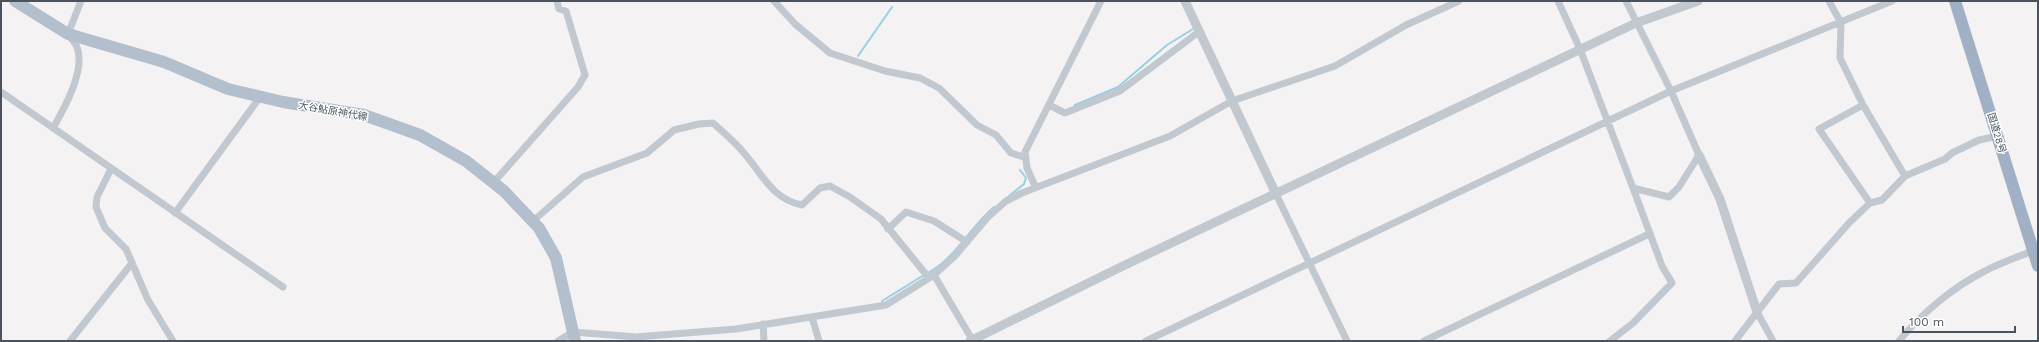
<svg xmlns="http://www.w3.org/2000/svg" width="2039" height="342" font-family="'Work Sans','Noto Sans JP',sans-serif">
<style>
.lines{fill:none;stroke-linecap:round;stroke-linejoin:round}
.stream{stroke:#96d0e6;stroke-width:2}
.minor{stroke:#c1c8cf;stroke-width:7}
.tertiary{stroke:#c1c8cf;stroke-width:9}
.primary{stroke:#b4bfcd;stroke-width:12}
.trunk{stroke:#a1b0c4;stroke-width:12}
.labels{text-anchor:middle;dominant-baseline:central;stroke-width:3;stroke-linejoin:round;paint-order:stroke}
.street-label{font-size:10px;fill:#4b545e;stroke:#fff}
</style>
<rect width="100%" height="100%" fill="#f4f2f2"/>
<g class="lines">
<path class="stream" d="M858,56L892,7
M1075,105L1118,87L1167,45L1193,29
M1009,196L1024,184L1026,178L1020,170
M928,273C956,258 970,227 994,207
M882,301L924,275"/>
<path class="minor" d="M774,1L795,24L830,53L885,71L920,78L939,88L977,125L996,135L1011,153L1024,157
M1558,1L1580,49L1633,188L1669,197L1679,187L1699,155L1671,91L1626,1
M1829,1L1841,23L1840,58L1863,105L1905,176
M1,92L283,287
M1049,105L1065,113L1120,91L1200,31
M1863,105L1819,129L1870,203
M53,128C64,109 86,70 77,47C75,43 71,38 68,34L81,1
M111,169L97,197L96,207L105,228L126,249L148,300L173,341
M494,182L578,87L585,75L566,11L559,9L557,1
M1035,186L1027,168L1025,152L1101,1
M1276,194L1347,341
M175,213L260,97
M532,222L583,177L647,153L674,130L699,124L713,123C724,133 735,142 744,153C763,175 772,199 802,205L820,188L830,186L850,197L881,219L929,278
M888,229L906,212L934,221L967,242
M934,275L973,341
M1757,312L1773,341
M812,317L819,341
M763,324L764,341
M70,341L132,263
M558,341L573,332L636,337L736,329L886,305L934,275L954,257L988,217L1006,201L1022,193L1170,136L1232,101L1335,66L1406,25L1459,1
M1146,341L1671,91L1892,1
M1424,341L1649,234
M1610,341L1633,323L1672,283L1662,266L1633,188
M1735,341L1779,284L1796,283L1849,223L1870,203L1882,200L1905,176L1945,159L1952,153L1979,140L1998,136
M1899,341C1921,314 1953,287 1985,271C2000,263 2017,257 2033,251"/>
<path class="tertiary" d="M1185,1L1276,194
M1699,155L1720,199L1757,312
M970,341L1127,264L1636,23L1698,1"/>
<path class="primary" d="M15,1L68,34L164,62L228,89L283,102L364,115L420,135L466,161L504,191L539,228L556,258L575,341"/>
<path class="trunk" d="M1955,1L2038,266"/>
</g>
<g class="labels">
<g class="street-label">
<text transform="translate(333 111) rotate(10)">大谷鮎原神代線</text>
<text transform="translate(1997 133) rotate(73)">国道28号</text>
</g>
</g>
<rect width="2039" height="342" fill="none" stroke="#4b545e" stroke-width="4"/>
<path d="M1903 326v6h112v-6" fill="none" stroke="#4b545e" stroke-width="2"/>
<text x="1909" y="326" font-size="12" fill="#4b545e" stroke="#ffffff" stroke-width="3" paint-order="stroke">100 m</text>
</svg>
